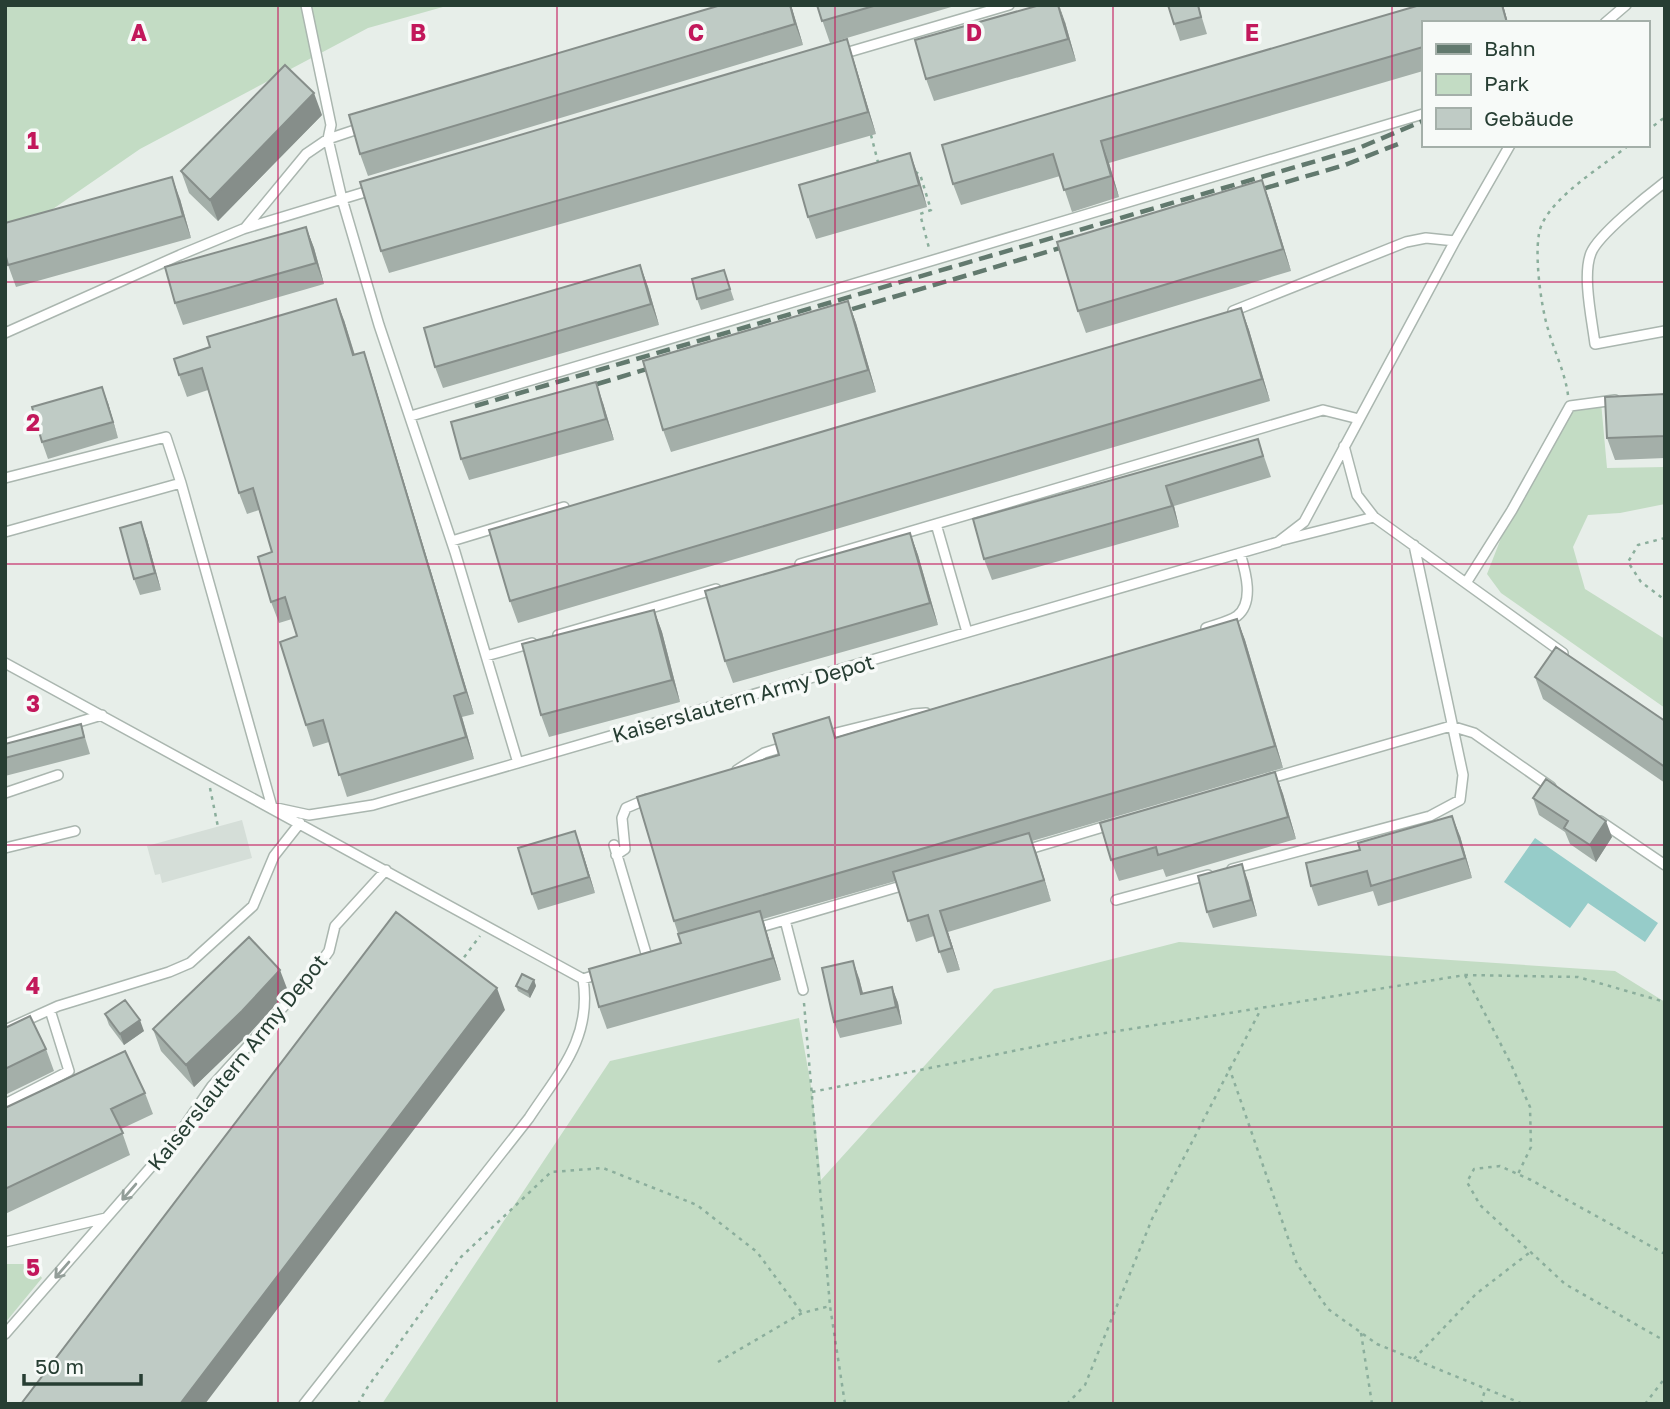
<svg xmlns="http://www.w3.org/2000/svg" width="1670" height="1409" font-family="'Golos Text',sans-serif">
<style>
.built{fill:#d5ded8}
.green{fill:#c3dcc4}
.water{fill:#96ccc9}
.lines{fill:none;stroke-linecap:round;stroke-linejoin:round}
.lane-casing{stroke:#aab6af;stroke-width:12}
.path{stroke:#8bae9c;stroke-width:2.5;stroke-dasharray:3.5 5;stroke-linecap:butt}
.lane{stroke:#fff;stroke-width:9}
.rail{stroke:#62796e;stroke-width:4.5;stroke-dasharray:14 7;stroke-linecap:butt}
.wall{fill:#a4afa9}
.shaded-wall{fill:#868e8a}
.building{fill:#bfcbc5;stroke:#868e8a;stroke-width:2}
.oneway{stroke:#939e99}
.grid{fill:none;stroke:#c2185b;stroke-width:2;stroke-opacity:0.55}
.labels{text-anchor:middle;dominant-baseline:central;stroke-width:7;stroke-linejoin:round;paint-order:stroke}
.street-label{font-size:21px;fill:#273e33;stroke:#f7faf8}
.grid-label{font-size:23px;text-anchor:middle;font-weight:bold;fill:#c2185b;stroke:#f7faf8;stroke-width:7;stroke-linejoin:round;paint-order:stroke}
</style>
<rect width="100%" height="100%" fill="#e7eee9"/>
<path class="built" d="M242,820L252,858L162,883L160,874L155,875L147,846Z"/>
<path class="green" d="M5,5H450L368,28L140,149L5,242Z
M1601,402L1607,468L1665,467V504L1620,513L1588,515L1573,547L1585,589L1665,639V708L1501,593L1487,574L1512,510L1570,406Z
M1179,942L1615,971L1665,1002V1404H382L610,1061L799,1018L812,1092L821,1180L994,989Z
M5,1264H31L42,1278L5,1323Z"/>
<path class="water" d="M1535,838L1658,923L1645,942L1588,903L1570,928L1504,882Z"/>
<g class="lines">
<g class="lane-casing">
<path id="lane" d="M306,5L331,125L328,139L342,199L379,325L455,552L518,763
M1605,23L1626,5
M842,54L1009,5
M1665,182C1648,195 1598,235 1591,253C1582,275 1592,320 1595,344L1665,331
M245,228L306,154L328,139L364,127
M1233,311L1406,242L1426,238L1455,241
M5,333L180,255L243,229L375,189
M411,416L1423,114
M5,478L166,437L181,483L5,532
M181,483L272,807L309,815L373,805L1278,542L1304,522L1455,241L1510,145
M1374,517L1563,653
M936,524L967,632
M1283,540L1374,517L1357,495L1344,446
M452,541L564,507
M800,564L1323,410L1359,419
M1466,583L1512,510L1570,406L1615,400
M1206,628C1217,624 1228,622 1237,616C1255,602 1245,570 1240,553
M558,635L716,589
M486,656L532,643
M5,663L583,979L599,974
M1451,726L1474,733L1551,787
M824,736L913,714L926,713
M5,744L102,715
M737,770L764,753L787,746
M1268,779L1451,726
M5,793L58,775
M1600,821L1665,865
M614,845L648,960
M5,848L75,831
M1026,850L1113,824
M616,855L625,849L622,818L626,808L647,799
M1232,869L1430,816L1460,800L1463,775L1414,545
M1116,900L1208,875
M785,920L803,990
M754,929L908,884
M5,1030L58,1006L169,972L190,963L253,906L274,856L300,823
M5,1104L69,1071L50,1010
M5,1242L106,1218
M5,1334L177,1137L212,1086L311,976L329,951L335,926L386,870
M304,1404L529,1118C560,1071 592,1038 583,979"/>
</g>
<path class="path" d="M1647,131L1665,117
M871,135L879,166
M915,172L920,174L931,210L920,214L929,248
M1568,395C1565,372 1554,351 1548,329C1541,307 1532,244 1542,224C1556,194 1603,166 1629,145
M1665,538L1638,545L1628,562L1641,582L1665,600
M210,788L218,827
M459,964L480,936
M1465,975L1510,1062L1530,1107L1531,1147L1518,1174
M804,1003L830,1306
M1229,1067L1297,1264L1328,1309L1377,1344L1523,1404
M812,1092L1087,1036L1465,975L1578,977L1665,1002
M1665,1254L1531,1180L1500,1166L1474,1169L1467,1182L1480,1205L1565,1284L1665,1341
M1361,1333L1372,1404
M1414,1359L1476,1294L1529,1253
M718,1362L802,1313L830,1306L845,1404
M358,1404L367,1388L461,1257L551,1172L603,1168L697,1205L757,1252L802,1313
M1067,1404L1085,1385L1152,1219L1261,1009
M1481,1404L1485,1390
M1645,1404L1665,1378"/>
<use href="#lane" class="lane"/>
<path class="rail" d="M1245,194L1345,165L1398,144
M832,315L1077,243
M577,390L664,364
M475,406L1354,150L1423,121"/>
</g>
<path class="wall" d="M721,5H791L803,45L368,176L360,154Z
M817,5H958L830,43Z
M1168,5H1198L1207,34L1180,41Z
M1420,5H1503L1508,23H1423V71L1109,163L1119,197L1072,212L1060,176L961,205L953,184Z
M1065,22L1076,61L934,101L926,79Z
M847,39L854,61L876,134L389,273L381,251Z
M322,115L218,221L189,193L181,171Z
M918,175L927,207L816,239L808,217Z
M180,199L191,238L16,287L8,265Z
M1270,202L1291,271L1086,333L1078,311Z
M306,227L314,248L324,284L183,325L175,303Z
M640,265L648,287L659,325L443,388L435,367Z
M724,270L734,300L701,310L697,299Z
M848,301L856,323L876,392L671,452L663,430Z
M1241,308L1249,330L1270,401L518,623L510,601Z
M344,320L355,355L364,352L371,373L474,714L462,717L474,759L347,797L329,742L313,747L306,725L297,636L292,619L279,623L271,602L272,552L259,510L247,514L239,493L208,390L187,397L179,375Z
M1665,394V458L1615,460L1607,438Z
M108,403L118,438L48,459L42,442Z
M603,403L614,440L469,480L461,459Z
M1258,439L1271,477L1174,506L1179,527L992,580L984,559Z
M910,533L918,555L938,625L733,683L725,661Z
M147,539L161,590L140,595L134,579Z
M654,610L662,632L680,702L549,737L541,715Z
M1237,619L1245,640L1283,768L1032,841L1051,901L948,932L960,970L947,973L934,936L916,942L896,881L763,919L781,980L607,1029L599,1007L681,943L674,921L779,755L829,717L836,737Z
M1535,677L1665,721V783L1543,699Z
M81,724L90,754L5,776V744Z
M1275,772L1283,794L1296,839L1166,877L1163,869L1119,881L1111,860Z
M1533,798L1612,837L1596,862L1570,844L1565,832L1539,815Z
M1460,836L1472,878L1378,906L1373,891L1318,906L1311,886Z
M581,847L595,893L538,910L532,894Z
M1248,881L1257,916L1213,928L1207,912Z
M859,978L863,993L892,987L898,1003L902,1024L840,1038L834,1022Z
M534,980L536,986L530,998L518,991L516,986Z
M288,991L250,1033L194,1087L161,1051L153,1029Z
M105,1014L144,1031L124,1045L109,1025Z
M5,1028L46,1049L54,1071L5,1095Z
M145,1093L153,1114L121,1129L130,1155L5,1214V1108Z"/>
<path class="shaded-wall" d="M790,5H791L803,45L795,24Z
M1059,5L1065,22L1076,61L1068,39Z
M1502,5H1503L1508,23H1507Z
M847,39L854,61L876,134L868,112Z
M314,93L322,115L218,221L210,200Z
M1101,141L1109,163L1119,197L1111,176Z
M910,153L918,175L927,207L919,185Z
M172,177L180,199L191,238L183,216Z
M1262,180L1270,202L1291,271L1283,249Z
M306,227L314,248L324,284L316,263Z
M640,265L648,287L659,325L651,304Z
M336,299L344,320L361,376L353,355Z
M848,301L856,323L876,392L868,370Z
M1241,308L1249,330L1270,401L1262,379Z
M364,352L371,373L474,714L466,692Z
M596,382L603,403L614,440L606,419Z
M102,387L108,403L118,438L113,422Z
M1166,486L1174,506L1179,527L1172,506Z
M141,522L147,539L161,590L155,573Z
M910,533L918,555L938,625L930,603Z
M654,610L662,632L680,702L672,680Z
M1237,619L1245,640L1283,768L1275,746Z
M454,696L462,717L474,759L466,737Z
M1275,772L1283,794L1296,839L1288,817Z
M1452,816L1460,836L1472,878L1465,858Z
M1606,821L1612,837L1596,862L1590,845Z
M575,831L581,847L595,893L589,877Z
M1029,833L1037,854L1051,901L1044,880Z
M1242,864L1248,881L1257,916L1251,900Z
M760,911L767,933L781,980L773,958Z
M940,911L948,932L960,970L952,948Z
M853,961L859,978L867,1010L861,994Z
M280,970L288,991L250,1033L194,1087L186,1065Z
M534,980L536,986L530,998L528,992Z
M892,987L898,1003L902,1024L896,1007Z
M497,988L505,1010L205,1404H180Z
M140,1020L144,1031L124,1045L120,1034Z"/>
<path class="building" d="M721,5H790L795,24L360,154L349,115Z
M817,5H877L822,21Z
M1040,5H1058L1068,39L926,79L915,40Z
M1168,5H1198L1201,17L1174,24Z
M1420,5H1502L1507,23H1423V47L1101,141L1111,176L1064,190L1053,154L953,184L942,145Z
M847,39L868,112L381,251L360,182Z
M285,65L314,93L210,200L181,171Z
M910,153L919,185L808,217L799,185Z
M172,177L183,216L8,265L5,253V223Z
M1262,180L1283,249L1078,311L1057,242Z
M306,227L316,263L175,303L165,267Z
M640,265L651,304L435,367L424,328Z
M724,270L730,289L697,299L692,279Z
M336,299L353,355L364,352L466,692L454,696L466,737L339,775L323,720L306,725L280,642L297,636L285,597L271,602L258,557L272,552L253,488L239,493L202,368L179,375L174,359L210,347L207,337Z
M848,301L868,370L663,430L643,361Z
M1241,308L1262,379L510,601L489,530Z
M596,382L606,419L461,459L451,422Z
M102,387L113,422L42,442L32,407Z
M1665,394V436L1607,438L1605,397Z
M1258,439L1263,456L1166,486L1172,506L984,559L973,519Z
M141,522L155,573L134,579L120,528Z
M910,533L930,603L725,661L705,591Z
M654,610L672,680L541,715L522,644Z
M1237,619L1275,746L674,921L637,797L779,755L773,734L829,717L835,738Z
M1556,647L1665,721V767L1535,677Z
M81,724L84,737L5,758V744Z
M1275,772L1288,817L1158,855L1156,847L1111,860L1100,823Z
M1546,779L1606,821L1590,845L1564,828L1568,821L1533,798Z
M1452,816L1465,858L1371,886L1367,871L1311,886L1306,863L1360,850L1358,843Z
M575,831L589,877L532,894L518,848Z
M1029,833L1044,880L940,911L952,948L939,952L928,915L908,921L893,872Z
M1242,864L1251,900L1207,912L1198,876Z
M760,911L773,958L599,1007L589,969L681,943L678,934Z
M396,912L497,988L180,1404H21Z
M249,937L280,970L242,1011L186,1065L153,1029Z
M853,961L861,994L892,987L896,1007L834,1022L822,968Z
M522,974L534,980L528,992L516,986Z
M125,1000L140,1020L120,1034L105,1014Z
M30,1016L46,1049L5,1069V1028Z
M125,1051L145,1093L111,1109L123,1133L5,1189V1108Z"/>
<defs><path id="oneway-shaft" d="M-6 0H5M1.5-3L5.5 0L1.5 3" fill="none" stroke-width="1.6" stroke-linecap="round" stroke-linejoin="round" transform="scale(1.75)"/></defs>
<g class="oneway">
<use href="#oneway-shaft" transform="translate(129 1192) rotate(131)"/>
<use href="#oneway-shaft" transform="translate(62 1270) rotate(131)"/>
</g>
<path class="grid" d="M278,5V1404M557,5V1404M835,5V1404M1113,5V1404M1392,5V1404M5,282H1665M5,564H1665M5,845H1665M5,1127H1665"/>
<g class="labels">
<g class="street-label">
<text transform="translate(743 698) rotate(-16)">Kaiserslautern Army Depot</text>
<text transform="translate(237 1062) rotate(-51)">Kaiserslautern Army Depot</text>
</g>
</g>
<g class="grid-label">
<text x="139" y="41">A</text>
<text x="418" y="41">B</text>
<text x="696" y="41">C</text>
<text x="974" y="41">D</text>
<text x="1252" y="41">E</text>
<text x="33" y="149">1</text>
<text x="33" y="431">2</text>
<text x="33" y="712">3</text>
<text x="33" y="994">4</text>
<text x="33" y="1276">5</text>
</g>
<rect width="1670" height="1409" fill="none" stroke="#273e33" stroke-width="14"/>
<rect x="1422" y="21" width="228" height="126" fill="#f7faf8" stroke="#a4afa9" stroke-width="2"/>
<rect x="1436" y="44" width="35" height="10" fill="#62796e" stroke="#a4afa9" stroke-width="2"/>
<text x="1484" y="56" font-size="21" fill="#273e33">Bahn</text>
<rect x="1436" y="74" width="35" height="21" fill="#c3dcc4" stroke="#a4afa9" stroke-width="2"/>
<text x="1484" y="91" font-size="21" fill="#273e33">Park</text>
<rect x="1436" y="108" width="35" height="21" fill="#bfcbc5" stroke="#a4afa9" stroke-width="2"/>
<text x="1484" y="126" font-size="21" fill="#273e33">Gebäude</text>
<path d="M24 1374v10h117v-10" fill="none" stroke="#273e33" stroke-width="3.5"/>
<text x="35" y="1374" font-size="21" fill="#273e33" stroke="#f7faf8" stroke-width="5" paint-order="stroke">50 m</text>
</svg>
